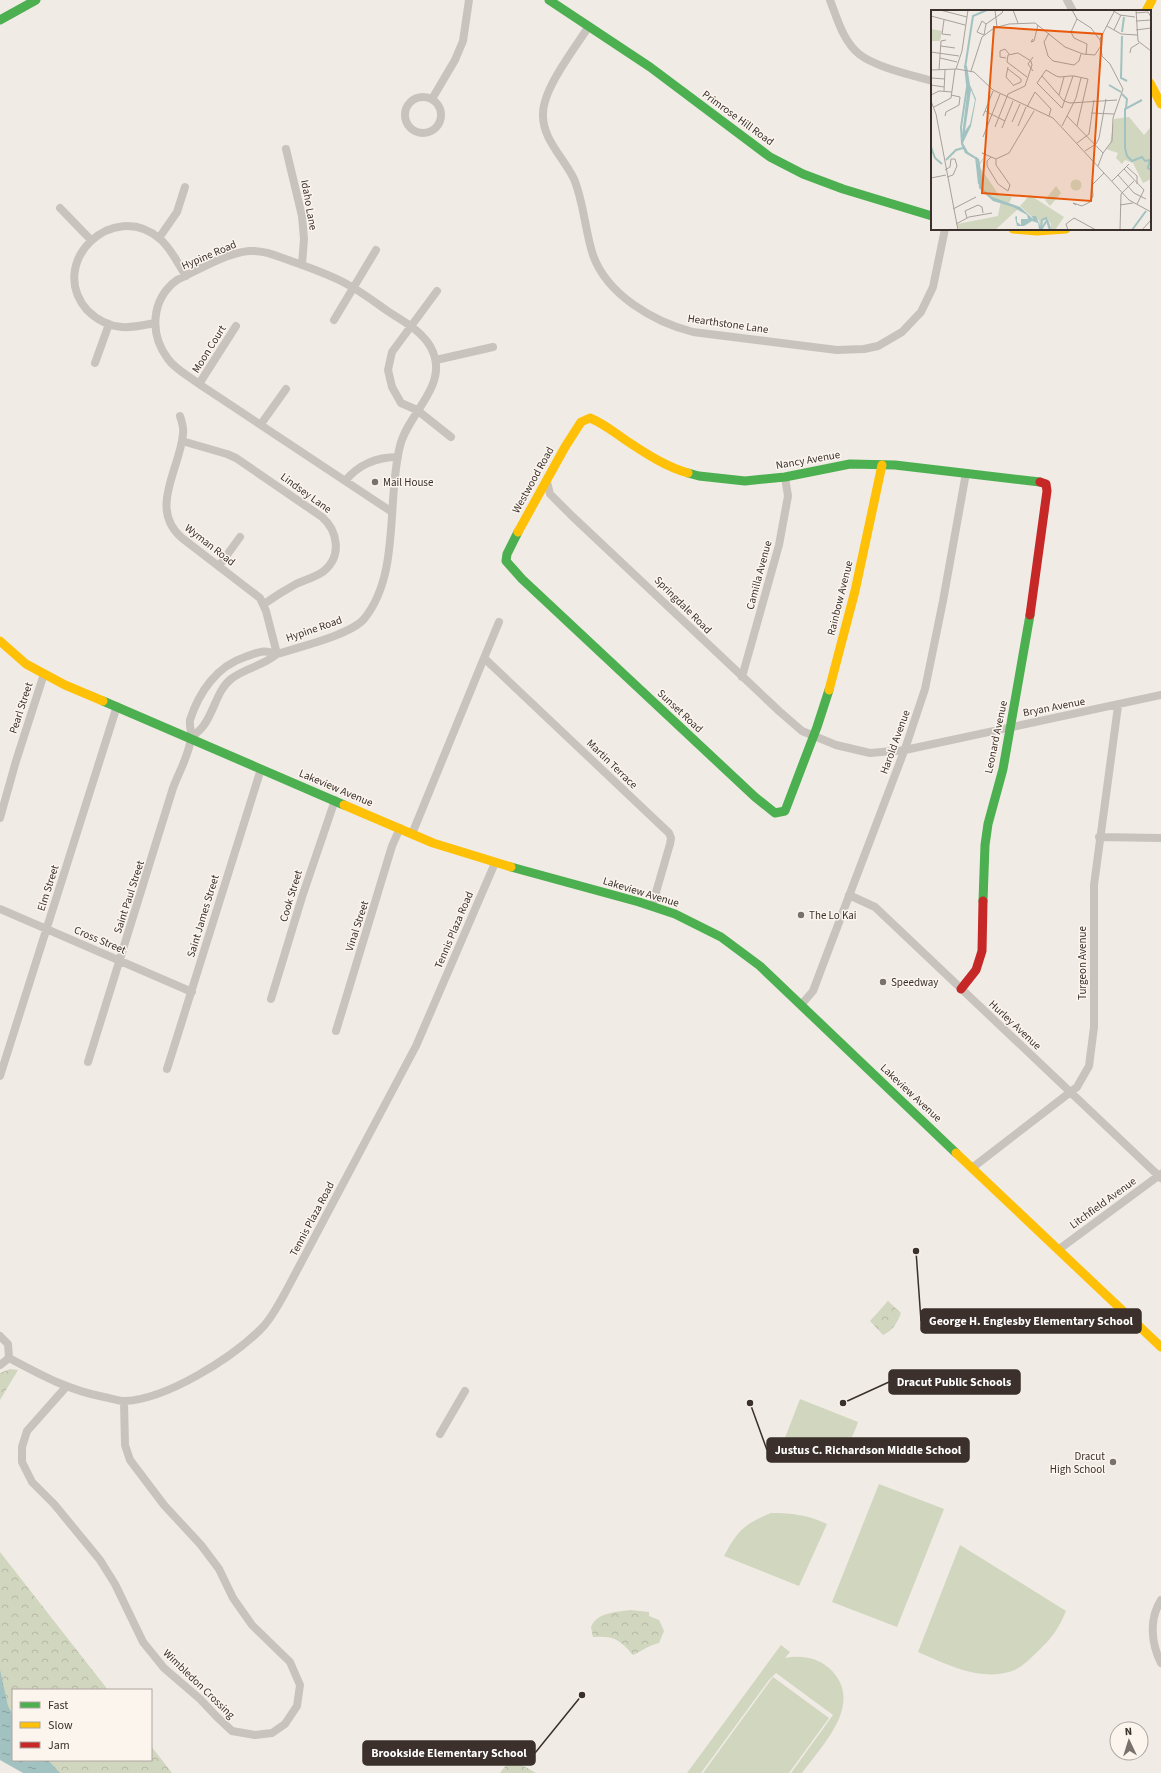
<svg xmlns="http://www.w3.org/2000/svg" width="1161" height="1773" font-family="'Source Sans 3',sans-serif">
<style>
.grass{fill:#d1d6bf}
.park{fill:url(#park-crowns)}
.water{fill:url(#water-ripples)}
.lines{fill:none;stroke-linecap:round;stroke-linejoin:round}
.street{stroke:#c9c3be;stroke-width:8}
.fast{stroke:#4caf50;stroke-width:9}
.slow{stroke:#ffc107;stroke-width:9}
.jam{stroke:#c62828;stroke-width:9}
.poi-dot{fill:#7a716c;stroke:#fbf5ee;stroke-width:1.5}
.labels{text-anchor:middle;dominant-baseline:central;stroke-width:3;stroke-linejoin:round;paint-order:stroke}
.street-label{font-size:11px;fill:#3b302b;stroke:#fbf5ee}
.poi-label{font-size:11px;fill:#3b302b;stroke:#fbf5ee;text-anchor:start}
.inset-river{fill:none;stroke:#a1c2c1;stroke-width:2}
.inset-road{fill:none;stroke:#a8a09b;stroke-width:1}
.view{fill:#e8590c;fill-opacity:0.15;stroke:#e8590c;stroke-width:2}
.inset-edge{fill:none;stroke:#3b302b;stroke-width:2}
.leader{fill:none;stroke:#3b302b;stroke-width:1.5}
.callout-dot{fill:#3b302b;stroke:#fbf5ee;stroke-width:1.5}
.callout{fill:#3b302b;stroke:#3b302b;stroke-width:1.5}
.callout-label{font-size:12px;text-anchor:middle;font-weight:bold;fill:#fff}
</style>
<defs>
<pattern id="park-crowns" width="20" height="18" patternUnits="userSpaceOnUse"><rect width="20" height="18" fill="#d1d6bf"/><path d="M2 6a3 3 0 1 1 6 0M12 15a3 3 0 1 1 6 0" fill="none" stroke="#b4b8a4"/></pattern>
<pattern id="water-ripples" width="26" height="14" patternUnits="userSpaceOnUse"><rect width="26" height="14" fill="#a1c2c1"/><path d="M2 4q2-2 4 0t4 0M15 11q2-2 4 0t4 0" fill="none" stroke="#849e9d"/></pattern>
</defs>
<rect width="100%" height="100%" fill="#f0ebe5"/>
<path class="grass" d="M800,1399L858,1422C845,1464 816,1464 778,1456Z
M879,1484L944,1509L897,1627L832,1602Z
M771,1513C791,1513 809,1515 827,1524L799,1586L724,1556C738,1530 743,1525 771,1513Z
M960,1545L1066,1611C1058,1630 1051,1639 1036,1653C1028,1661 1020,1669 1009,1672C978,1681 944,1663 918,1652Z
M781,1645L790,1652L785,1658C801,1655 816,1657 829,1668C866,1702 823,1744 802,1773H791L833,1715L776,1673L769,1680L701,1773H687Z
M773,1677L829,1718L789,1773H703Z"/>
<path class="park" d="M888,1301L901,1313C898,1322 892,1331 883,1335L870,1321Z
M10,1369L18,1370L0,1400V1373Z
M0,1552L108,1690H13V1739L0,1726Z
M631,1610L649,1612V1616L659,1620L664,1631L659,1643C649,1645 642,1651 633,1655C619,1639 614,1636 593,1637L591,1627C597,1612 617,1612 631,1610Z
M151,1746L172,1773H46L33,1760H151Z
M511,1759L536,1773H500Z"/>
<path class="water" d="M0,1670L8,1706L13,1715V1760H48L60,1773H23L0,1760Z"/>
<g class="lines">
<path class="street" d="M830,0C837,18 843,41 859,54C875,67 912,75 932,81
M1067,0L1073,11
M589,26C575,48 543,88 543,114C542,139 564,158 574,179C584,203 585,231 593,255C607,295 654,322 693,332L837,350L864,349L878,346L902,332L921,312L933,287L945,229
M405 115a18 18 0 1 1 36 0a18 18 0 1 1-36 0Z
M432,99L455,60L463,41L469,0
M286,149L302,216L304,239L302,265
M60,208L91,240
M159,238L177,212L185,187
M437,291L392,352L388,370L392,387L401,403L417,410L451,437
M334,320L376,250
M155,323C144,325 133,328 122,327C108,326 96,319 87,310C46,263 113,198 160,239C171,248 178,264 186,276
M436,360L493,347
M95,363L109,324
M199,384L236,326
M180,416C182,422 184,428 183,434C180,469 148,509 182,538L260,598L266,611L277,654
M261,424L286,389
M182,441L227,454L236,458L322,517C338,531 342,556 324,571C316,577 305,580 296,584C285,590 274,597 264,604
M345,481C359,464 376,457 398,457
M547,482L550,494L572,516L779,711L802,731L836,745L870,753L905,750L1161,695
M219,566L240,537
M484,658L499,622
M742,677L779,545L788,496L785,477
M191,738C195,734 201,730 204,725C214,712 217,690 231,679C245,668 263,666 277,654C299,647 350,635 364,619C401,573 386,501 400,446C407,416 443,390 435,358C433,351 430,344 424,338C415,327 401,320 389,312C373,301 358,289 341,281C325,273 308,267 291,261C277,256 264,250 249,251C226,253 198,270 177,280C151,299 149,334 168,359C176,370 189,376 199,384L392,512
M0,818L16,761L44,674
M412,834L484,658L669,833L671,838L670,844L652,906
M1099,837L1161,838
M849,895L875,907L1161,1178
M0,909L192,992
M271,999L302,897L335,800
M801,1005L813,991L830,946L906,746L925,689L943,601L966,473
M336,1031L392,846L400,828
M88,1062L173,788C179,772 189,755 191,738C192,732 189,726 190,720C199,692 217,666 245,657C260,652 262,649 277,654
M167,1069L261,769
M0,1076L117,706
M972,1168L1077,1087L1089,1066L1094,1027V885L1118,706
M1058,1250L1161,1174
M0,1336L8,1344L9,1358
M9,1358C41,1375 68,1390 104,1397C110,1398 118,1401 125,1401C167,1399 230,1359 260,1330C271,1320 278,1305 285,1293L416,1046L495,863
M0,1365L9,1358
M66,1387L27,1431L22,1447V1462L32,1482L54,1504L100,1560L115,1584L143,1642L164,1668L200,1699L217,1717L232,1731L255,1735L272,1733L285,1724L297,1706L300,1685L290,1662L252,1625L233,1598L219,1569L201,1545L164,1505L130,1460L125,1445L124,1401
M440,1434L465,1391
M1161,1600C1149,1619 1151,1643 1161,1663"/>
<path class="fast" d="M549,0L650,67L770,157L803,174L843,189L932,216
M0,20L36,0
M688,473L699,476L745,481L785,477L850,464L895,465L1040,482
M518,532L507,554L506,561L522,579L755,797L775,813L785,811L817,727L829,690
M103,701L344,805
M511,867L639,902L675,914L721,937L760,966L956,1153
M983,901L985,845L988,824L1003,769L1030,615"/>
<path class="slow" d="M1146,11L1152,0
M1150,83L1161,104
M1013,229L1037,231L1066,229
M518,532L565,447L581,422L590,418C605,424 616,434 630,443C648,455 667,467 688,473
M0,641L26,664L65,685L103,701
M829,690L855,591L882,465
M344,805L433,843L511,867
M956,1153L1161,1347"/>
<path class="jam" d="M1030,615L1047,491L1046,484L1040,482
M961,989L976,970L982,951L983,901"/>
</g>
<g class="poi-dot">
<circle cx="375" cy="482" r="4"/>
<circle cx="801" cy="915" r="4"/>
<circle cx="883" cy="982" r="4"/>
<circle cx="1113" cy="1462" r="4"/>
</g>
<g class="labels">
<g class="street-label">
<text transform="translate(738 118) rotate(36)">Primrose Hill Road</text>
<text transform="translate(309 205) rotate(80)">Idaho Lane</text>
<text transform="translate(209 255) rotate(-23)">Hypine Road</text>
<text transform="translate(728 324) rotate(8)">Hearthstone Lane</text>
<text transform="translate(209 349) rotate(-58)">Moon Court</text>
<text transform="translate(808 460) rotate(-10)">Nancy Avenue</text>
<text transform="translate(533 480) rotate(-61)">Westwood Road</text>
<text transform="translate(306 493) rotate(36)">Lindsey Lane</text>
<text transform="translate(210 545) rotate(38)">Wyman Road</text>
<text transform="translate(759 575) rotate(-75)">Camilla Avenue</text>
<text transform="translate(840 598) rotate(-76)">Rainbow Avenue</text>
<text transform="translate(683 605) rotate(45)">Springdale Road</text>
<text transform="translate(314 629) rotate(-19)">Hypine Road</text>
<text transform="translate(1054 707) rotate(-11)">Bryan Avenue</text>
<text transform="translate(21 708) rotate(-72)">Pearl Street</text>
<text transform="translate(680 711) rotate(43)">Sunset Road</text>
<text transform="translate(996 737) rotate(-78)">Leonard Avenue</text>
<text transform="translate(895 742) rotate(-70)">Harold Avenue</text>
<text transform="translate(612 764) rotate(44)">Martin Terrace</text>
<text transform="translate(336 788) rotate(23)">Lakeview Avenue</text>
<text transform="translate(48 888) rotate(-72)">Elm Street</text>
<text transform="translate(641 892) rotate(17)">Lakeview Avenue</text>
<text transform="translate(291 896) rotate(-73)">Cook Street</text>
<text transform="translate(129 897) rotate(-72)">Saint Paul Street</text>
<text transform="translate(203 916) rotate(-73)">Saint James Street</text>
<text transform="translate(357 926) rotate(-72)">Vinal Street</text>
<text transform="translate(454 930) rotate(-67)">Tennis Plaza Road</text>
<text transform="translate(100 940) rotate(23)">Cross Street</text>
<text transform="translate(1082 963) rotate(-90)">Turgeon Avenue</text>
<text transform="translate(1015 1025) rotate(43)">Hurley Avenue</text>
<text transform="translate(911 1093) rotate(43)">Lakeview Avenue</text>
<text transform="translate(1103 1203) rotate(-36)">Litchfield Avenue</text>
<text transform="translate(312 1219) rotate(-62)">Tennis Plaza Road</text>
<text transform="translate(199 1684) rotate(44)">Wimbledon Crossing</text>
</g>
<g class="poi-label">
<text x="383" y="482">Mail House</text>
<text x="809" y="915">The Lo Kai</text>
<text x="891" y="982">Speedway</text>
<text x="1105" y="1456" text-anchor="end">Dracut<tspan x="1105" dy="13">High School</tspan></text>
</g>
</g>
<g transform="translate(931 10)">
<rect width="220" height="220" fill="#f0ebe5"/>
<path d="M139.5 175a5.5 5.5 0 1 1 11 0a5.5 5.5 0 1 1-11 0ZM125,176L130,183L119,196L114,190Z" fill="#d1d6bf"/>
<path d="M0,19L11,21L9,31H0ZM198,107L213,125L220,117V169L212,173L202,153L194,150L191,154L185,148L187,143L175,139L179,134L183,109ZM55,145L48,156L68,185L81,187L78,193L62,189L49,177L46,155ZM99,185L133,207L124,220H120V214L115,207L111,209L109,218L108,210L102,208L89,196ZM70,191L88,198L64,220H28L26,214L67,206Z" fill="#d1d6bf"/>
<path d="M33,55L36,56L39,75L45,89L40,116L32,133L37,142L48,149L53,180L61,187L89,197L102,209L101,206H105L110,218L114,211L117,210L121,220L116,212L111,220L108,219L107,213L101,211L93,216H86L84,207L86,206V212L90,215V209H97L96,205L82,197L62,191L48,178L46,150L34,143L30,134L36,84ZM40,80L44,90L39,114L34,121Z" fill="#a1c2c1" fill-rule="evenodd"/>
<path class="inset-river" d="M191,22L193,7M191,26L190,68L196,71M34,58L42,6L56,0M178,75L190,82M191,84L196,89L195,98M211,90L194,99V138L196,146L201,151L211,147L214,151L219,150L217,158L220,160M31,134L30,117L36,77M0,137L4,148L11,154M45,147L48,174M15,150L25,140L32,138M108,218H110L111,210L115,208L119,220M201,220L215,201"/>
<path class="inset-road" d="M9,0L36,7M64,0L66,17M82,0L87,13M141,0L146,9L160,18L169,30M181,0L189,5L204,7M205,0L207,31L220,41M205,3L217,2L220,7M0,6L34,15M146,9L140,22L143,28L156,34L155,45M13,10L11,24L20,25M205,11L220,10M55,14L51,11L46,22L53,25L55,14L71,3L72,0M176,16L190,24L206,25M183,20L190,5M205,20L220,18M118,23L113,32L117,46L122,51L143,55L148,51L150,44M102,29L100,32L103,31L107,15M10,36L24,38M0,42L28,46M199,43L200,38L208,33M102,47L97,54L102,61M9,48L26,52M75,48L69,47V41L74,39L78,44M77,57L75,67L83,76M25,59L31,41L37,0M77,59L90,69V72L83,75M0,60L26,59L43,62L62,80L122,108L198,190L220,202M8,60L10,31L15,30M40,61L51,27L63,18L78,14L104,13L134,37L152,44L164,45L171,34M111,66L133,91L139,93L186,90M142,66L131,98L106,73L115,60L125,66L129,67L139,66H143L157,69L146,116M1,68L14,69M0,75L13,77M13,81L14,60M0,85L8,81L21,82M128,85L133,67M0,91L5,104L27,220M3,97L20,88L24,59M96,97L104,82L120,99L118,106M54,101L74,111M160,103L183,104M14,106L15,102L28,95L29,87L20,85M52,106L62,81M136,106L172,143M81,112L89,94M87,116L95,97M131,116L145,88L150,68M64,117L77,84L94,76L101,55L100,51L87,43L77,45L76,52L96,67M71,118L82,91M52,127L69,84M146,133L158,124L163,90M154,141L165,134L168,128L175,89M54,144L51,143L65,149L78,143L103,101M60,147L56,151V156L67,174L77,181L79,175L65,155V149M167,156L172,143L181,131L182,108L192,79L179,54L171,46L169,29L184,0M196,157L206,166V174M193,159L213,180L206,194M14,160L19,157L20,149H24L26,156L22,165L16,167M187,165L203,183L215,189M0,168L15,165M181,171L198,154M145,195L142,193L151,196L159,192L162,186L161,175L173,163M189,195L202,193M22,199L45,187M36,208L34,201L47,195L51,197L52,203M25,214L38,207L61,203M137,220L135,214L143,208L165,220M189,220L190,184L203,171M211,220L220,210"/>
<path class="view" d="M63,17L171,24L160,191L51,183Z"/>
<rect width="220" height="220" class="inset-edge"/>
</g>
<path class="leader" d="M916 1251L921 1321M843 1403L889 1382M750 1403L767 1450M582 1695L535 1753"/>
<g class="callout-dot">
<circle cx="916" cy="1251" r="4"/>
<circle cx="843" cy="1403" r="4"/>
<circle cx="750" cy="1403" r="4"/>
<circle cx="582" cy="1695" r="4"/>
</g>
<g class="callout">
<rect x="921" y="1309" width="220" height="24" rx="4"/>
<rect x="889" y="1370" width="131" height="24" rx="4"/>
<rect x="767" y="1438" width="202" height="24" rx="4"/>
<rect x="363" y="1741" width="172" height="24" rx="4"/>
</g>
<g class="callout-label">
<text x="1031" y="1325">George H. Englesby Elementary School</text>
<text x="954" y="1386">Dracut Public Schools</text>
<text x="868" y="1454">Justus C. Richardson Middle School</text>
<text x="449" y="1757">Brookside Elementary School</text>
</g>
<rect x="12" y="1689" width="140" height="72" fill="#fbf5ee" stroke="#aea6a0"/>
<rect x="20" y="1702" width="20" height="6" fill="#4caf50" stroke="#aea6a0"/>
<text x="48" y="1709" font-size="12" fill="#3b302b">Fast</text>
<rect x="20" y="1722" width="20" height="6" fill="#ffc107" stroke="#aea6a0"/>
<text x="48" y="1729" font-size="12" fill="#3b302b">Slow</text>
<rect x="20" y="1742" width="20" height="6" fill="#c62828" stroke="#aea6a0"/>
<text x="48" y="1749" font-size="12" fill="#3b302b">Jam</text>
<g transform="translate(1129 1741) rotate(356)"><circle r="19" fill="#fbf5ee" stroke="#aea6a0"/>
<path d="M0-3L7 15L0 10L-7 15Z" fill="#7a716c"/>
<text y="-6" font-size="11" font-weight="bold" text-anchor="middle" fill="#3b302b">N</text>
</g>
</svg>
